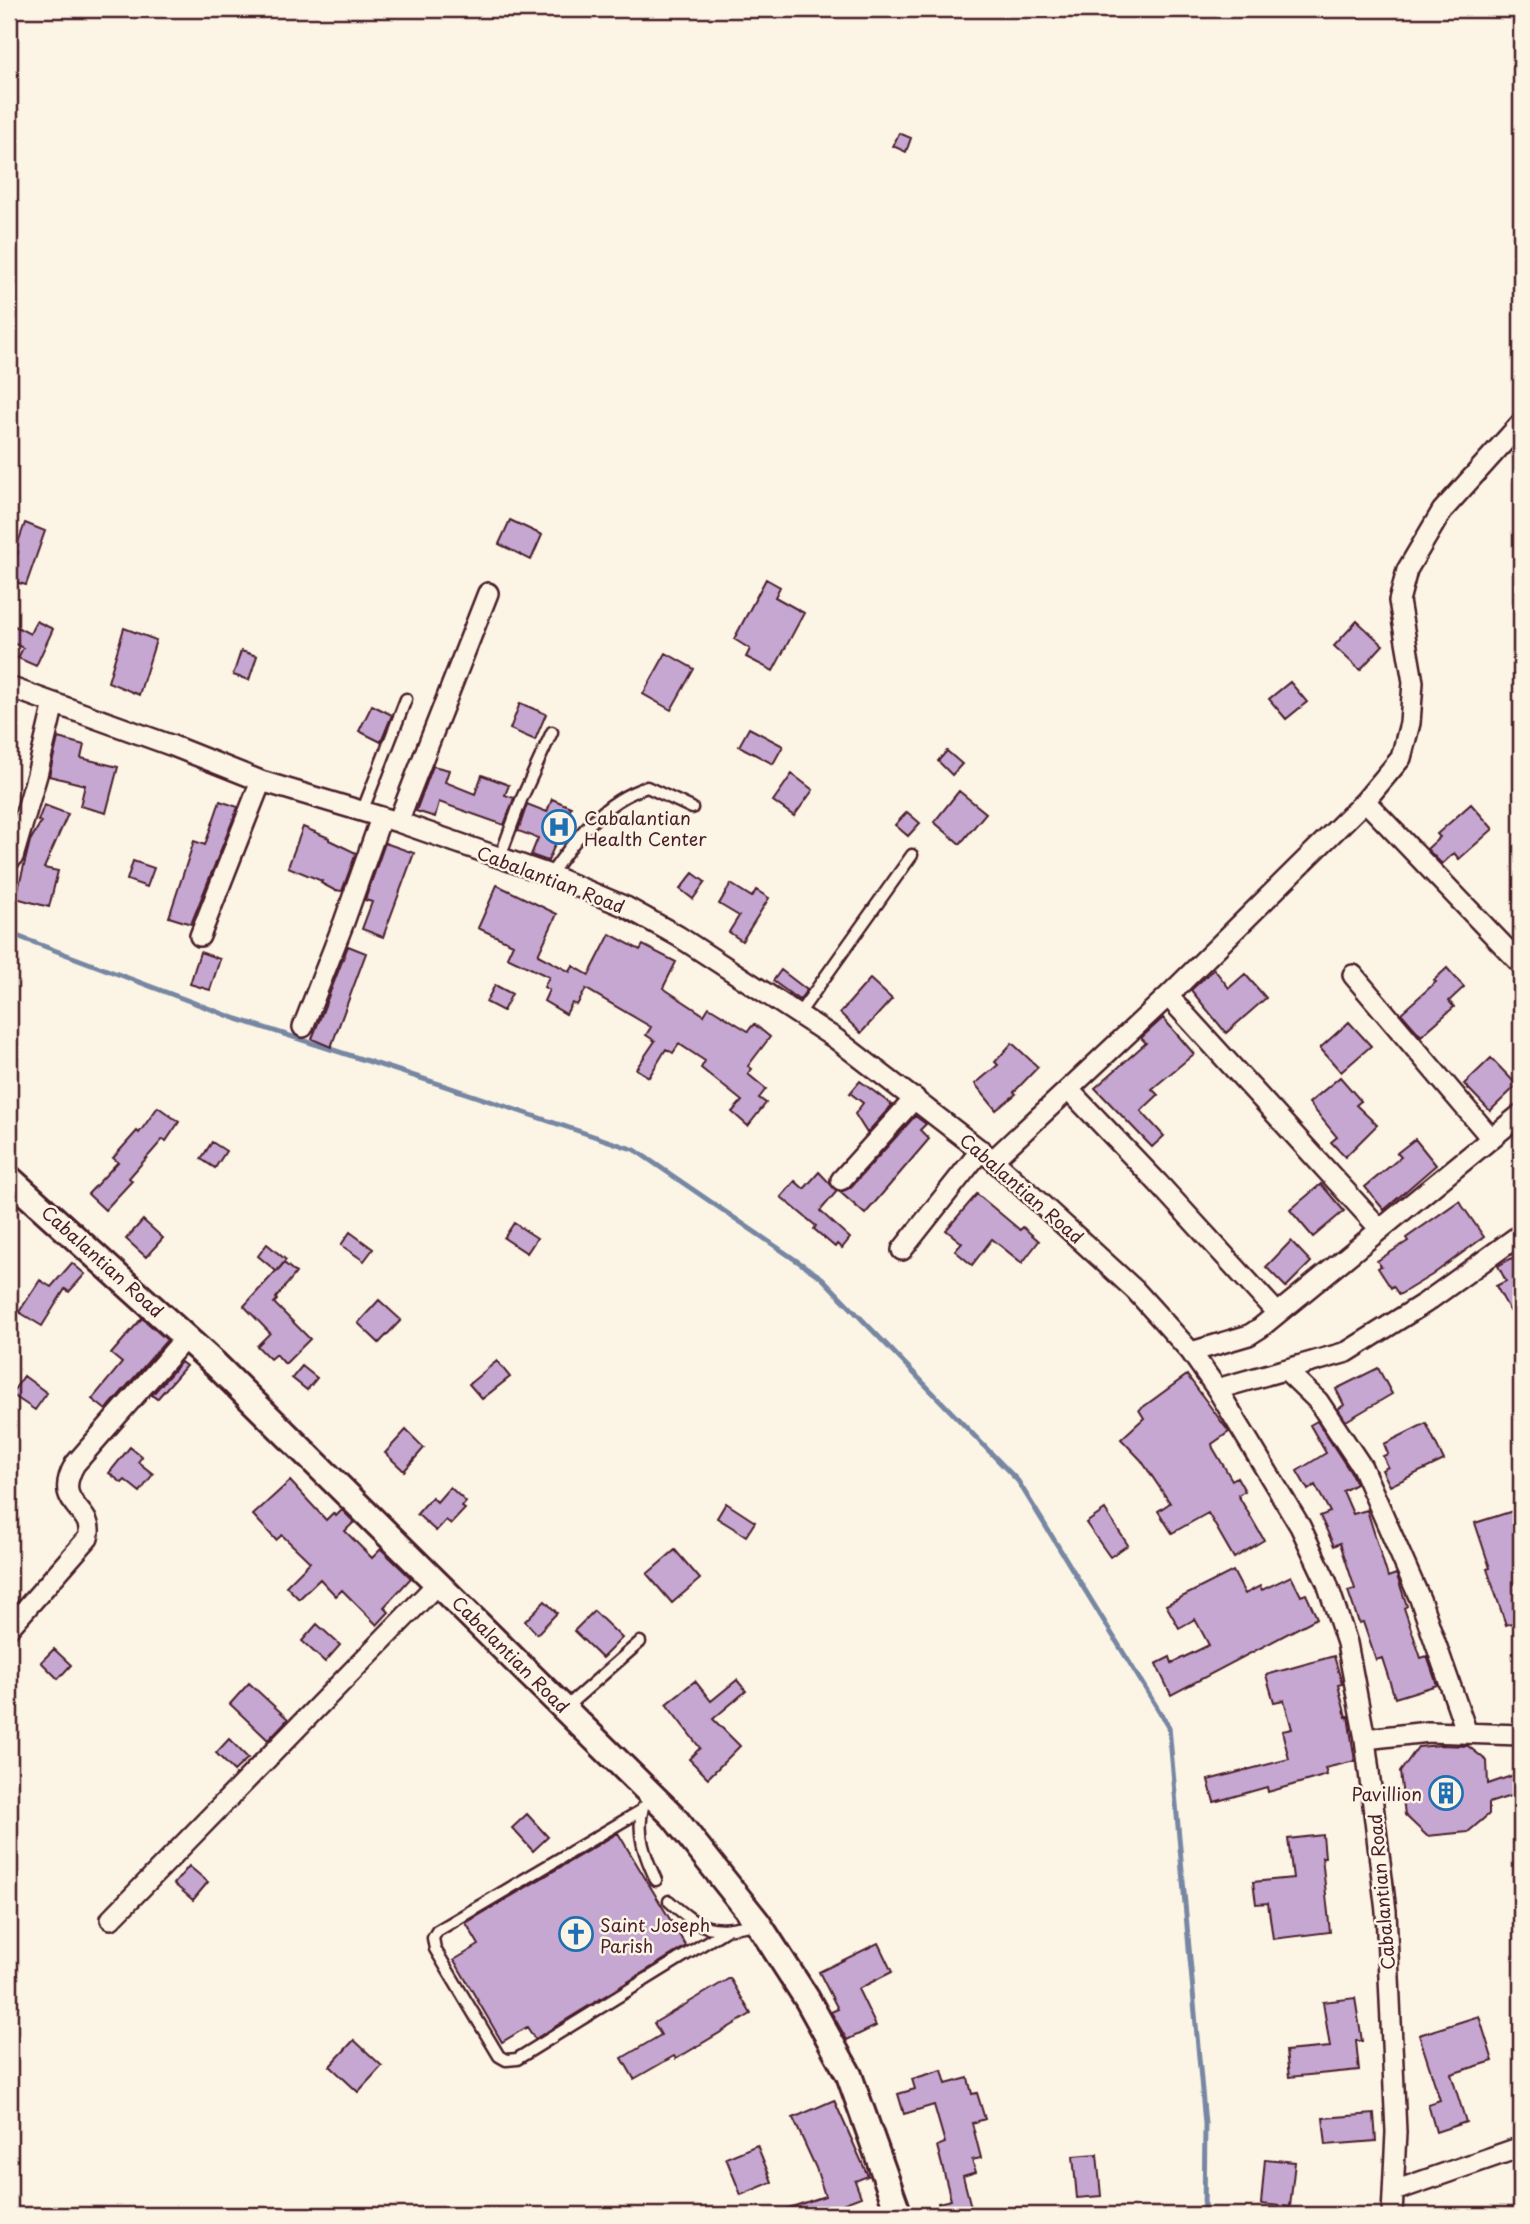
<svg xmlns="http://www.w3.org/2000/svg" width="1530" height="2224" font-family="'Playpen Sans',sans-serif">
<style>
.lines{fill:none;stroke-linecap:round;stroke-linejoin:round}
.stream{stroke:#7787a3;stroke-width:5}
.building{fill:#c6a7d2;stroke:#4a1f2b;stroke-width:2}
.service-casing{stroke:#4a1f2b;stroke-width:15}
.minor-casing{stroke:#4a1f2b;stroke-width:24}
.tertiary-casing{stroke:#4a1f2b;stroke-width:30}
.service{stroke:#fcf5e5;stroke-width:10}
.minor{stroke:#fcf5e5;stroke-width:19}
.tertiary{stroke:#fcf5e5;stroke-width:24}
.labels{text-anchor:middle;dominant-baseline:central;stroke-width:5;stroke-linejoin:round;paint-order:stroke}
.poi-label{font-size:18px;fill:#4a1f2b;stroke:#fcf5e5;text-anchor:start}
.street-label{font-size:18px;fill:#4a1f2b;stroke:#fcf5e5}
</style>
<rect width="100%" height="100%" fill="#fcf5e5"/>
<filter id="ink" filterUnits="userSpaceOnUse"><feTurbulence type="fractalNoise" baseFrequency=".0143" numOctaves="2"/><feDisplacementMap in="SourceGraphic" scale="14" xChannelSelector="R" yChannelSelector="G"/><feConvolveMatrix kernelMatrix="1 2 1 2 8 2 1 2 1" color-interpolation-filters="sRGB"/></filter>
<g filter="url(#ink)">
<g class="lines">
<path class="stream" d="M9,933L237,1019L439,1084L635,1150L822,1278L1018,1481L1169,1727L1205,2124L1204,2215"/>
</g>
<path class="building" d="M899,133L911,138L906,152L893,146Z
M510,520L542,535L531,560L499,544Z
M25,523L45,531L26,585L9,580L18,552L15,551Z
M766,579L780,587L775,597L804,613L773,671L746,657L750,649L734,639Z
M36,621L53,629L36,666L18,658L23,648L9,641V623L30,634Z
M1357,621L1383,645L1360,670L1334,646Z
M124,628L156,640L139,695L108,682Z
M241,651L257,656L249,680L233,675Z
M666,653L694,669L671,710L643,694Z
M1290,682L1307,702L1286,719L1269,699Z
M520,703L546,714L535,740L510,729Z
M372,705L392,715L381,742L359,731Z
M749,728L783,746L773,764L739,746Z
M58,738L84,745L81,758L118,767L106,813L80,806L85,785L49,776Z
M947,751L962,764L952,775L938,761Z
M433,766L449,770L445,782L475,794L482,775L509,785L505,795L514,798L504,825L439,802L435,817L416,811Z
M792,774L813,790L794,816L773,801Z
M959,791L986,813L960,844L934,822Z
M552,799L571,807L548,861L531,855L538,838L518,831L527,804L547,812Z
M220,801L238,807L191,924L169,917L194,841L205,845Z
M1471,804L1493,829L1459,859L1454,853L1442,864L1427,849L1440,837L1437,834Z
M44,805L68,814L44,868L58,871L49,907L16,898L30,841L41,822L38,821Z
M907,812L920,823L908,836L895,825Z
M303,827L329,838V840L356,853L342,891L334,890L321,883L322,881L288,867Z
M385,843L414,853L383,937L362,929L372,902L365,900Z
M133,861L154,868L147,887L127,880Z
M693,873L705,882L693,899L680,889Z
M731,884L752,897L756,890L769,898L742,941L729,932L739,916L719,904Z
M497,885L557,914L538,955L570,972L573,966L589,975L610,934L640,950L643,945L676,962L663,988L704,1015L709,1007L748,1031L754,1024L770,1037L748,1066L752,1069L748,1074L766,1089L759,1098L766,1103L748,1126L732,1112L742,1101L701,1068L705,1061L679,1044L673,1053L666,1049L649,1077L636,1069L655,1041L646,1035L651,1027L586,989L577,1005L572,1003L566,1014L544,1001L549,990L544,987L549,977L507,957L513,944L478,928Z
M348,946L366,953L331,1047L312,1039Z
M200,952L220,959L210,990L190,984Z
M1447,968L1464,987L1449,1001L1454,1007L1421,1036L1401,1013L1436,982L1434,980Z
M1214,969L1229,988L1245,974L1266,998L1226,1033L1191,990Z
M781,970L807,990L799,1000L773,981Z
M870,979L892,999L861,1033L840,1013Z
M495,985L512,994L503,1011L486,1002Z
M1163,1018L1194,1054L1152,1089L1158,1095L1141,1111L1164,1136L1152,1147L1095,1088L1146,1043L1141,1038Z
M1349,1022L1371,1046L1341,1072L1320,1048Z
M1012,1043L1038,1067L1014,1092L1016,1094L996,1110L975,1084L998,1065L995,1062Z
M1491,1058L1517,1085L1490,1111L1464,1084Z
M1340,1077L1361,1101L1356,1105L1377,1125L1345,1157L1331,1142L1337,1137L1309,1103Z
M860,1081L892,1105L867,1133L855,1114L863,1103L850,1093Z
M158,1107L179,1122L166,1141L163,1139L129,1178L132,1181L105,1210L88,1194L118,1162L113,1158L137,1131L139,1133Z
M915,1116L926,1124L920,1130L929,1139L865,1214L840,1192L850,1188Z
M1415,1139L1436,1165L1384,1210L1365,1187L1401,1157L1397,1153Z
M212,1142L226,1151L215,1168L201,1159Z
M819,1172L837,1191L820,1211L850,1238L842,1248L837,1244L835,1247L814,1229L816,1226L781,1197L795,1181L804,1189Z
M1321,1184L1344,1211L1313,1237L1290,1210Z
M977,1194L1020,1230L1023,1227L1039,1241L1022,1263L992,1239L972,1265L955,1251L962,1243L946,1230Z
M1459,1201L1484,1237L1432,1275L1399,1295L1393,1286L1391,1288L1378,1268L1381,1266L1377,1261L1408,1241L1406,1238Z
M143,1220L163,1238L146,1257L126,1239Z
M514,1223L537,1238L527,1253L504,1238Z
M350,1232L373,1249L364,1261L341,1245Z
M1291,1241L1311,1262L1286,1287L1266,1267Z
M267,1244L286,1260L277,1271L284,1263L296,1273L276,1298L277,1300L274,1303L310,1339L285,1364L276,1354L270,1359L257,1346L270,1333L244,1306L276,1271L258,1256Z
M1521,1253V1309L1520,1306L1510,1311L1496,1286L1506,1281L1498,1266Z
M72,1263L85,1274L69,1292L65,1289L42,1326L19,1312L40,1280L51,1287Z
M379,1300L401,1320L379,1343L358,1323Z
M142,1318L167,1340L106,1410L92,1399L122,1363L111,1354Z
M497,1361L510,1377L482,1399L469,1384Z
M181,1362L186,1366L157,1399L152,1395Z
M302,1366L317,1378L307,1390L292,1378Z
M1378,1368L1392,1394L1346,1421L1338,1409L1344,1405L1336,1389Z
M1187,1375L1229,1432L1212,1444L1213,1448L1232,1480L1237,1477L1245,1491L1238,1495L1264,1540L1234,1558L1208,1513L1172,1533L1158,1511L1170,1503L1141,1460L1121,1439L1144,1418L1139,1410Z
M24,1376L47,1393L35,1410L11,1394Z
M1317,1421L1351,1473L1356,1484L1343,1491L1353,1514L1367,1510L1388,1577L1396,1574L1397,1576L1407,1606L1404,1608L1421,1658L1427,1656L1437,1685L1395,1698L1382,1658L1376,1660L1363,1622L1359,1623L1348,1591L1355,1589L1340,1543L1334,1546L1320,1516L1330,1512L1315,1485L1308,1490L1297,1471L1326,1453L1310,1425Z
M1426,1423L1444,1460L1390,1486L1382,1470L1388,1467L1383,1456L1388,1454L1384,1444Z
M406,1430L424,1448L404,1471L385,1453Z
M130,1447L142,1457L138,1462L153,1474L140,1492L125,1480L122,1483L109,1473Z
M290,1481L326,1520L333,1513L336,1516L342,1510L354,1522L345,1531L372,1558L381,1549L411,1578L384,1607L389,1612L377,1625L342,1590L336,1596L320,1579L299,1599L286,1586L310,1562L282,1535L276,1540L253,1515Z
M450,1487L466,1502L462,1507L465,1509L451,1524L446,1520L436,1531L417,1514L432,1497L437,1502Z
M726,1503L755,1522L746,1536L717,1518Z
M1105,1510L1128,1545L1110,1557L1086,1523Z
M1516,1510L1521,1527V1620L1506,1625L1487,1569L1490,1568L1475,1523Z
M675,1550L700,1579L672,1603L647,1574Z
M1233,1571L1245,1594L1260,1586L1262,1590L1291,1576L1301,1596L1306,1594L1317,1618L1171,1695L1156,1664L1170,1657L1172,1663L1209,1645L1195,1619L1179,1628L1166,1605Z
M545,1601L557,1613L537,1634L525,1621Z
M594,1611L622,1638L602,1658L574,1631Z
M317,1624L340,1645L325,1662L302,1641Z
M54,1649L71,1665L58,1679L41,1662Z
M1334,1656L1342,1684L1338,1685L1346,1717L1348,1716L1355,1761L1325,1768L1327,1775L1289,1786L1268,1792L1267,1787L1214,1802L1208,1780L1289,1759L1282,1731L1292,1729L1284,1700L1274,1702L1266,1675Z
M737,1680L746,1691L713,1719L740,1746L708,1778L689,1759L700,1748L666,1704L695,1681L711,1701Z
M249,1683L288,1719L268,1740L230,1704Z
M229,1739L248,1758L234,1771L216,1753Z
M1441,1745L1468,1746L1487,1761L1488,1784L1514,1775L1520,1793L1489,1803V1814L1468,1832L1427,1836L1405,1815L1400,1772L1418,1747Z
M527,1814L548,1837L533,1851L512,1828Z
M618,1833L686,1946L535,2039L527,2027L502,2042L454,1960L479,1945L466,1923Z
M1323,1835L1325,1857H1322L1330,1932L1273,1939L1268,1903L1256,1904L1253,1882L1293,1878L1288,1839Z
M189,1866L208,1882L193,1900L174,1884Z
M878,1943L892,1972L858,1989L876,2026L847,2040L831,2012L838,2009L819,1972Z
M730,1978L751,2014L676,2059L674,2056L634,2079L622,2058L661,2035L654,2023Z
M1355,1998L1362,2041H1356L1359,2070L1289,2077L1286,2051L1330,2047L1323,2002Z
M1479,2016L1493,2061L1451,2074L1466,2122L1436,2132L1428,2104L1440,2100L1419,2035Z
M354,2040L382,2066L358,2092L330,2066Z
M942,2070L946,2084L968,2078L972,2094L977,2093L985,2119L972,2123L981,2158L972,2160L976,2172L963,2176L973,2215H941L938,2203L951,2200L937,2146L945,2143L934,2105L904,2114L898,2094L915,2089L912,2079Z
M834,2100L868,2176L855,2181L861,2197L813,2215H776V2212L825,2196L816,2168L793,2118Z
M1374,2114L1376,2141L1326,2145L1323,2118Z
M757,2145L772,2182L741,2195L726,2158Z
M1097,2154L1101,2196L1077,2198L1073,2156Z
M1265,2159L1295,2162L1290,2207L1261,2204Z"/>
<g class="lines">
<g class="service-casing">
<path id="service" d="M362,812L406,699
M500,857L521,800L552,732
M550,875C576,838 602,801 647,787L692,808
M798,1015L912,855
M565,1708L640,1642
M643,1807C636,1834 645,1856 656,1880
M642,1810L437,1931L433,1938L435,1949L499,2056L506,2060L517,2059L726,1930
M669,1901C702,1931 712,1933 754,1924"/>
</g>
<g class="minor-casing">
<path id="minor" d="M9,687L173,746L261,781L398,822L550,875L626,907L678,936L836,1039L993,1160L1135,1290L1191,1352L1217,1389L1300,1526L1327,1583L1347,1643L1365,1739L1386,1911L1396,2132L1392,2215
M1365,801L1521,964
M398,822L488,593
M13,857L37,775L54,703
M200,936L261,781
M1353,975L1491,1138
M1168,996L1380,1229
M303,1027L344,922L381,818
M1069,1090L1158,1183L1277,1313
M993,1160L1168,996L1365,801L1401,758L1410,723L1413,682L1399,601L1407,570L1442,511L1521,423
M841,1180L915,1098
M902,1250L981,1150
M1191,1352L1249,1335L1260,1328L1521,1114
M1287,1371L1318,1401L1362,1467L1420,1599L1467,1733
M1217,1389L1347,1352L1425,1303L1521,1234
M9,1628L88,1538C97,1508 50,1507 75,1464L187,1336
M1365,1739L1428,1732L1521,1735
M111,1919L439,1582
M1394,2191L1521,2147"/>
</g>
<g class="tertiary-casing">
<path id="tertiary" d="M9,1178L215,1364L673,1816L758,1923L807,1999L849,2075L899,2215"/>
</g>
<use href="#service" class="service"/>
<use href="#minor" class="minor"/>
<use href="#tertiary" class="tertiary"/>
</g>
</g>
<defs>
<g id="hospital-ring" transform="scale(1.75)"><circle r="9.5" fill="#fcf5e5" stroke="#1f6fb2" stroke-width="1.5"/><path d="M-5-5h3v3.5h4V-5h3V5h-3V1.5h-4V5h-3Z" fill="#1f6fb2"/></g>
<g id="building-ring" transform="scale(1.75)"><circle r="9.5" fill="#fcf5e5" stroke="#1f6fb2" stroke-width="1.5"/><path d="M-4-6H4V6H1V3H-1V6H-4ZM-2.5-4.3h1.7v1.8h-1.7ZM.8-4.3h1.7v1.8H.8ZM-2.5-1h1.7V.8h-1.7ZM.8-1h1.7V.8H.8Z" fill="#1f6fb2"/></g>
<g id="church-ring" transform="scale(1.75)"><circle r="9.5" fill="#fcf5e5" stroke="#1f6fb2" stroke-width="1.5"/><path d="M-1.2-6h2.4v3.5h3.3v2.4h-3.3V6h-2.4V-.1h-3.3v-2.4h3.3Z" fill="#1f6fb2"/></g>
</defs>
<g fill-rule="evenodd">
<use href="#hospital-ring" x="559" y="827"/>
<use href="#building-ring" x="1446" y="1793"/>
<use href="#church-ring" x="576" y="1934"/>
</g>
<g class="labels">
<g class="poi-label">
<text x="584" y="817">Cabalantian<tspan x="584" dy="21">Health Center</tspan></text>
<text x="1422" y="1793" text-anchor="end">Pavillion</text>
<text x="600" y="1924">Saint Joseph<tspan x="600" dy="21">Parish</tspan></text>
</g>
<g class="street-label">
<text transform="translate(551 879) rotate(21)">Cabalantian Road</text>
<text transform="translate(1022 1188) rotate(41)">Cabalantian Road</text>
<text transform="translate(103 1261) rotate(42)">Cabalantian Road</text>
<text transform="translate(511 1654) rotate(45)">Cabalantian Road</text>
<text transform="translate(1381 1892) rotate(-95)">Cabalantian Road</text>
</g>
</g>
<rect width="1530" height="2224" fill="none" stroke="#fcf5e5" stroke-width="35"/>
<rect x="18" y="18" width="1495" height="2189" fill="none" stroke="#4a1f2b" stroke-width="2.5" filter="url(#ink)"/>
</svg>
